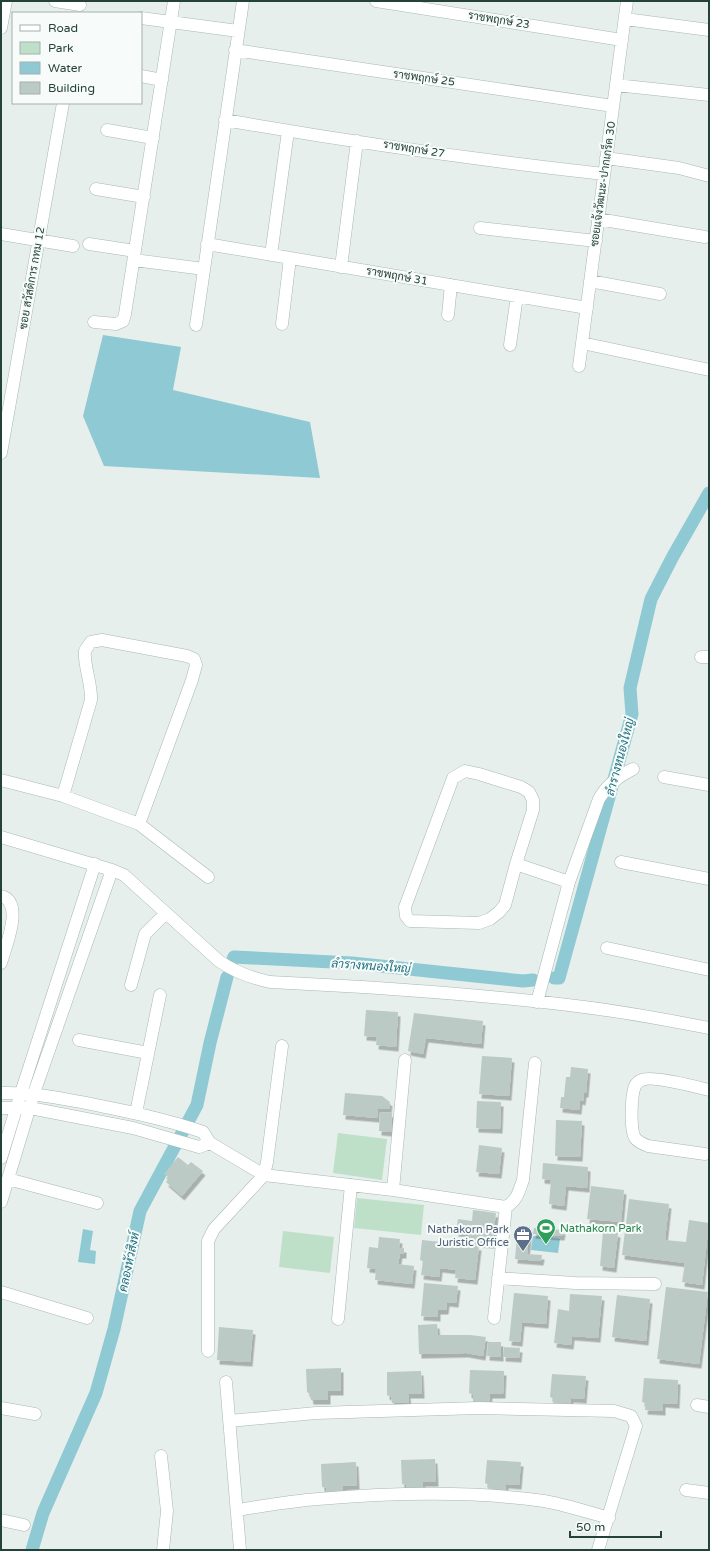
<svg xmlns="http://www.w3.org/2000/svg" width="710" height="1551" font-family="'Varela Round',Sarabun,sans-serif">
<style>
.green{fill:#bfe0c8}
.water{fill:#8ec9d4}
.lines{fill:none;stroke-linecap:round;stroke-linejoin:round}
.canal{stroke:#8ec9d4;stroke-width:13}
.building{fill:#bbcac4;filter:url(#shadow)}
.minor-casing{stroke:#a8b8b2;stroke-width:13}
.minor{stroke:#fff;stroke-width:12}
.labels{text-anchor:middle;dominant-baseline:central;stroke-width:4;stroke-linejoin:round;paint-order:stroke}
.street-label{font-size:11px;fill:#24423a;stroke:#f7fbf9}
.leisure-label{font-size:11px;fill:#27864d;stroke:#f7fbf9;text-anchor:start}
.service-label{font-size:11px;fill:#4e5e75;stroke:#f7fbf9;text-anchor:end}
.water-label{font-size:12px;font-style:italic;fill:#1c6f80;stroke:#f7fbf9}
</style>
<defs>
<filter id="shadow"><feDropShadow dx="2.5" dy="4.5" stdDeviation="0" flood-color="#0004"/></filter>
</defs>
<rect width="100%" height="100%" fill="#e6efeb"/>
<path class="green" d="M338,1133L387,1139L382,1180L333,1173Z
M357,1198L424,1205L421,1235L354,1228Z
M283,1231L334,1237L330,1273L279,1267Z"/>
<path class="water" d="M103,335L181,347L173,390L310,422L320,478L104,466L83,416Z
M83,1229L93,1231L90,1250L96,1251L95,1264L78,1262Z
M533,1236L560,1239L558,1253L531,1250Z"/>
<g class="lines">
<path class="canal" d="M233,959L234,957L352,963L523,981L533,980
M554,978H559L632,714L630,688L651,599L672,558L709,493
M32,1550L43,1513L96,1393L114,1329L140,1211L197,1105L210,1043L227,977"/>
</g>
<path class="building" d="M366,1010L398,1012L396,1047L376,1045L377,1037L364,1036Z
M414,1013L483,1021L481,1044L426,1038L423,1054L408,1051Z
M482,1056L512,1058L509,1096L479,1094Z
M571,1067L588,1069L586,1093H584L583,1101L580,1100L579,1110L560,1108L561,1097H564L566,1077H570Z
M345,1093L382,1096L390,1102L389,1109L378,1108L377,1118L343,1115Z
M477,1101L501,1102L500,1129L476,1128Z
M380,1112L392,1113L391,1132L379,1131Z
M556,1120L582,1121L580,1157L555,1156Z
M479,1145L502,1148L499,1174L476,1172Z
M178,1157L188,1165L191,1162L203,1171L182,1196L166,1182L169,1178L164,1174Z
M543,1163L588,1167L587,1188L566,1186L564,1206L549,1204L551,1180L542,1179Z
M591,1186L624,1190L621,1222L587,1219Z
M629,1199L669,1204L665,1240L686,1242L689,1220L709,1223L702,1285L682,1282L685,1263L622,1255Z
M473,1210L496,1213L492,1244L468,1242L469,1233L456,1232L458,1219L472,1221Z
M518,1226L530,1227L527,1254L542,1255L541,1261L515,1259Z
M534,1228L563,1230L562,1236L533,1234Z
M603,1231L618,1233L614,1268L600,1266Z
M379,1237L400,1239L399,1248H404V1254H400L398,1264L414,1266L412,1284L375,1280L376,1269L367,1268L369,1247L378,1248Z
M422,1240L479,1246L475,1280L455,1278L456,1270L440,1268L439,1277L421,1275L423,1261L420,1260Z
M424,1283L458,1286L456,1303L447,1302L446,1310H438V1317L421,1316Z
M666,1287L708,1292L699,1364L657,1359Z
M514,1293L548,1296L546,1324L522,1322L520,1342L509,1341Z
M570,1294L602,1296L598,1338L572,1336L571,1345L554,1343L558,1309L569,1311Z
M617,1295L650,1299L646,1341L612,1337Z
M437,1324L438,1335H470L486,1337L483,1356L466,1353L419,1354L418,1325Z
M219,1327L253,1330L250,1362L217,1360Z
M488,1342H501V1357L487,1356Z
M504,1347L520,1348L519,1358L503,1357Z
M341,1368V1391H328V1400H311L310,1394L307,1392L306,1369Z
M470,1370L504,1371L503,1394H490L489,1402H473V1395L469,1393Z
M421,1371L422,1394H408L409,1403H392L391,1397L387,1395V1372Z
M552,1374L586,1376L584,1399L571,1398L570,1407L553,1406L554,1399L550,1397Z
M644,1378L678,1380L677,1404L663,1403V1411L645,1410L646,1403L642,1402Z
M435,1459L436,1482H423V1491L406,1492V1485L402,1484L401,1460Z
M487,1460L521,1462L519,1485L506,1484L505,1493L488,1492L489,1485L485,1483Z
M356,1462L357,1485L343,1486V1495H326V1488L322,1487L321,1464Z"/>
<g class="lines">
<g class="minor-casing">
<path id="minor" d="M55,1L80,5
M376,1L622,40
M141,18L238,31
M625,19L709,30
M1,28L6,1
M235,50L613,106
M141,76L162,80
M616,85L709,95
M225,120C351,142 477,160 604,174
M107,130L153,138
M606,158L679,168L709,176
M96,189L144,197
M598,219L705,237
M480,228L596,241
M1,234L73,246
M89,244L135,251
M207,244L587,308
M271,255L288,131
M134,260L204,269
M341,267L357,141
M590,281L660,294
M448,315L451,285
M94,322L116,324L123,321L125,314L174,1
M282,324L290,258
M196,325L243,1
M582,343L709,370
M510,345L517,296
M579,366L627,1
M1,453L63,103
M701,657H709
M465,771L479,774L521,787L529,792L533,800V810L516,864L505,905L499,912L490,919L479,923L410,921L406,916L405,907L453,778Z
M664,777L709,785
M1,780L63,796L139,824L208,877
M63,796L91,700C92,685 83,662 85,651C86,648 89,645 91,642L102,640L187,656L194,659L196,665L192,680L139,824
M1,837L112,870L124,875L219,961C235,972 251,978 270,982C375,987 480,994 584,1007C626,1012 667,1020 709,1028
M621,862L709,879
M516,864L569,882L537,1002
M569,882L599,799C607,785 618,776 633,769
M1,896C25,902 5,948 1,963
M607,948L709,970
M131,985L145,934L165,914
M79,1040L148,1053
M1,1093C30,1092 58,1098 86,1103C126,1111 165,1119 203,1132L210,1143L264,1175L393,1190L506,1207C517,1201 519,1191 523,1180L535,1063
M1,1108H30L133,1128L199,1147L210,1143
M136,1113L160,995
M705,1154L648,1146C643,1144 638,1142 635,1138C630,1130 631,1095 635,1086C636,1084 639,1081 642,1080C651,1075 697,1087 709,1090
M1,1158L21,1093L95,864
M8,1179L97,1203
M393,1190L405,1060
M1,1202L34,1093L112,870
M498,1278L575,1283L655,1284
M1,1292L87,1318
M494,1318L506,1207
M338,1319L351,1185
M208,1351V1241L214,1229L264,1175L267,1162L282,1046
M226,1382L240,1550
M697,1405L709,1407
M1,1408L35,1414
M229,1421L316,1413L479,1408L614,1411L631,1416L636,1426L598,1550
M161,1456L167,1511L163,1550
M686,1490L709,1493
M237,1510C263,1506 291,1501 318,1499C389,1493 473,1491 544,1501C566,1505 588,1512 609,1518
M1,1520L24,1525"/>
</g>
<use href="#minor" class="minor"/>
</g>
<defs>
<g id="stadium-pin" transform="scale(1)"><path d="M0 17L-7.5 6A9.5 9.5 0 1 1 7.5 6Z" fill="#2e9e5b" stroke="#f7fbf9"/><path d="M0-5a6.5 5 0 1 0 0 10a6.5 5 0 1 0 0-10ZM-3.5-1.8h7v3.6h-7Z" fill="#fff"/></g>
<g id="office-pin" transform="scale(1)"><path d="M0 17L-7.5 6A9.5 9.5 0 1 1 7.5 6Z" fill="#5c6f8a" stroke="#f7fbf9"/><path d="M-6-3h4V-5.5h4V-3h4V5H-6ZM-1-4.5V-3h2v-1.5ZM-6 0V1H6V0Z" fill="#fff"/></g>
</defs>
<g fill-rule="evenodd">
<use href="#stadium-pin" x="546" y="1228"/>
<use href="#office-pin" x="523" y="1235"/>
</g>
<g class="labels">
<g class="street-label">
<text transform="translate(499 20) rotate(9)">ราชพฤกษ์ 23</text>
<text transform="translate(424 78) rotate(8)">ราชพฤกษ์ 25</text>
<text transform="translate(414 149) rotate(9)">ราชพฤกษ์ 27</text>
<text transform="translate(603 184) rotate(-82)">ซอยแจ้งวัฒนะ-ปากเกร็ด 30</text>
<text transform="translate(397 276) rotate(10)">ราชพฤกษ์ 31</text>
<text transform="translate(32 278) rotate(-80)">ซอย สวัสดิการ กทม 12</text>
</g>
<g class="leisure-label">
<text x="560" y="1228">Nathakorn Park</text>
</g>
<g class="service-label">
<text x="509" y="1229">Nathakorn Park<tspan x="509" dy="13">Juristic Office</tspan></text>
</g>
<g class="water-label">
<text transform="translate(620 757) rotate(-75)">ลำรางหนองใหญ่</text>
<text transform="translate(371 966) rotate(4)">ลำรางหนองใหญ่</text>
<text transform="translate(129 1262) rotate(-78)">คลองหัวสิงห์</text>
</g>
</g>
<rect width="710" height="1551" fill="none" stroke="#24423a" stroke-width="4"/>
<rect x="12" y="12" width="130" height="92" fill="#f7fbf9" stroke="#a3b1ad"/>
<rect x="20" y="25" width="20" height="6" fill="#ffffff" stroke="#a3b1ad"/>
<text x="48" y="32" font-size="12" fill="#24423a">Road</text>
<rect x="20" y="42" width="20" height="12" fill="#bfe0c8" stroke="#a3b1ad"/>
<text x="48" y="52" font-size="12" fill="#24423a">Park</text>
<rect x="20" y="62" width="20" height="12" fill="#8ec9d4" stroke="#a3b1ad"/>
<text x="48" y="72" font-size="12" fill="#24423a">Water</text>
<rect x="20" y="82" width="20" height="12" fill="#bbcac4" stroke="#a3b1ad"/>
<text x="48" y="92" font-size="12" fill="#24423a">Building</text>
<path d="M570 1531v6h91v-6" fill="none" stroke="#24423a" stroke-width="2"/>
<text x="576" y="1531" font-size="12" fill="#24423a" stroke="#f7fbf9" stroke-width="3" paint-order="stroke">50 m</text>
</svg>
